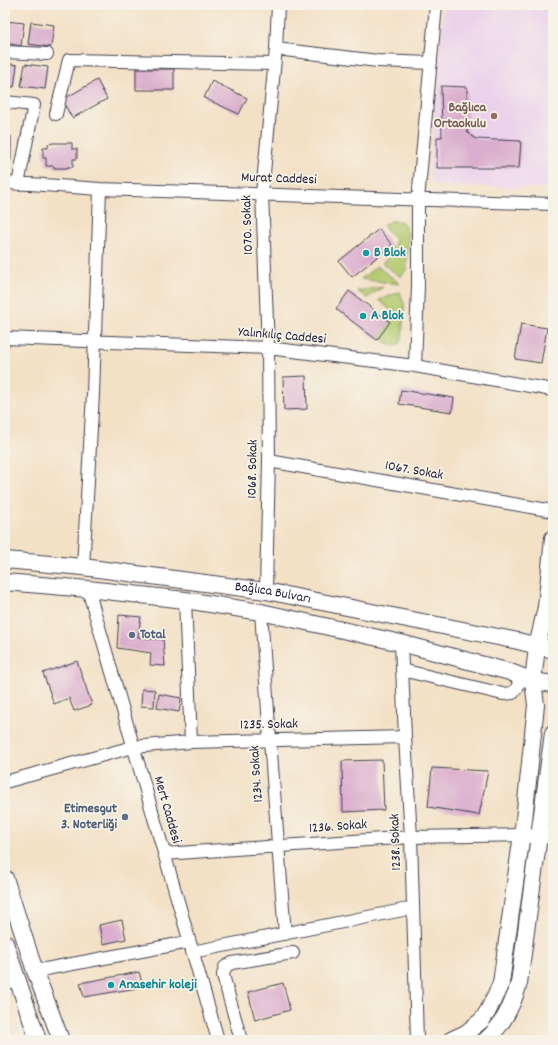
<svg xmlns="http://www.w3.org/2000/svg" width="558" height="1045" font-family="Dekko,sans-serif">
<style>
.built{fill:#ebd1eb}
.green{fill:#b4ca6f;stroke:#6b7655}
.building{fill:#daaece}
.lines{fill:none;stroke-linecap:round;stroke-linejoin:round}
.minor-casing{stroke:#413f50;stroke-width:14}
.major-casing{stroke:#413f50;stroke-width:18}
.minor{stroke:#fff;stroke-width:12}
.major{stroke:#fff;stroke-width:16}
.education-dot{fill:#8d6e63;stroke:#f7f3e8;stroke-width:1.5}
.culture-dot{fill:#0f9aa8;stroke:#f7f3e8;stroke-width:1.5}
.service-dot{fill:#5c6f8a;stroke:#f7f3e8;stroke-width:1.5}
.labels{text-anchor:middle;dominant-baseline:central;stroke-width:3.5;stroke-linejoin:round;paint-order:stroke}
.education-label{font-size:14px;font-weight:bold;fill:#785e54;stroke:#f7f3e8;text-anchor:end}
.street-label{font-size:14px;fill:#22223b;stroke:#f7f3e8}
.culture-label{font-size:14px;font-weight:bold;fill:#0d838f;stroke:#f7f3e8;text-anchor:start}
.service-label{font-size:14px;font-weight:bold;fill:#4e5e75;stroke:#f7f3e8;text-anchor:start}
</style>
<rect width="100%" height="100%" fill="#f7f3e8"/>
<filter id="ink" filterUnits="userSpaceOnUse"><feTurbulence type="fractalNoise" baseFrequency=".025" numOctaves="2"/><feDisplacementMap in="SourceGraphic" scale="8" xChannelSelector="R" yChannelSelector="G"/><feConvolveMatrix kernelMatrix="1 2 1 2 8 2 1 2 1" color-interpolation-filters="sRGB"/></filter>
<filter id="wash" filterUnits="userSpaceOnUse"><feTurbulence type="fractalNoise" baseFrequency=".012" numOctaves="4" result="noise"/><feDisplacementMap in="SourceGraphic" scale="16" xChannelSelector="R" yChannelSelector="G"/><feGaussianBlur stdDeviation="0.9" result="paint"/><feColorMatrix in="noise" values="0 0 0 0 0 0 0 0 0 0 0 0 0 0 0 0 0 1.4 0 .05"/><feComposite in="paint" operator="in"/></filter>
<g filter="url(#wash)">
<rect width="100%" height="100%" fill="#f3e1c6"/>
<path class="built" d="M444,5H553V187L543,188L437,186L429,179Z"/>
<path class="green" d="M391,221H401L404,224L408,234L407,268L401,277L382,263L393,254L391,249L395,245L394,243L396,241L383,225Z
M377,266L399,283V284L361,279Z
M383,287L367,298L357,291Z
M400,292C401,296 403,300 404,304C405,310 404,317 403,324C403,344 398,355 379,336L396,315L379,300Z"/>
<g id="blocks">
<path class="building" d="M5,21L24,23L21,46L5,43Z
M31,22L54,25L51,47L28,44Z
M5,63L17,65L14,87L5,86Z
M25,64L48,67L45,89L21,86Z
M136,69H174V90H136Z
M97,80L107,99L72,118L62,100Z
M212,81L247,98L239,114L204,98Z
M441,86L467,87V132L476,139L521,141L519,168H437V137H442Z
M5,136H11V160H5Z
M53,143H72V149H77V159H73V167H67V168H54V166H46V158H43V148H48V144Z
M379,229L392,245L352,277L339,261Z
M349,291L390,322L377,340L336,309Z
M521,324L547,328L541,363L515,359Z
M306,376L307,409L284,410L283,377Z
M401,390L454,398L452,412L399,404Z
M119,615L141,617L138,637L152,639H163L165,666L150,665L151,653L117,648Z
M77,661L92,705L74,711L69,698L54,704L43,673Z
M142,689L155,690L154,707L141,706Z
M159,694L181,698L179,712L157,708Z
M382,760L384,810L343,812L342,761Z
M432,768L488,771L479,815L428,807Z
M122,920L126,939L103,944L99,925Z
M139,972L143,987L84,997L80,983Z
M283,983L290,1010L255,1020L248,992Z"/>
</g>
</g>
<g filter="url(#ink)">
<use href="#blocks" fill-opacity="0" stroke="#413f50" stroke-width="1"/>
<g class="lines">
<g class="minor-casing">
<path id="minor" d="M276,49L378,61L431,63
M5,52L47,54
M5,102L34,105L18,184
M56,114L69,60L274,64
M5,183L30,184L100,189L553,204
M5,338L268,348L415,366L553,390
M415,366L418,286V200L436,5
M269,461L553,511
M83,567L93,394L100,189
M88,589L218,1040
M266,591L269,461L268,348L262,193L276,49L278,5
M185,600L191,742
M261,612L270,740L285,934
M401,643L405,737L411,837L417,1040
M402,670L503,694L513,693L517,688L521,676
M5,782L133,747L191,742L405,737
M164,854L411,837L523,835L539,836L553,838
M192,952L413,908
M35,971L189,942
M5,984L17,979
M241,1040L223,975L225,967L232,963L293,953"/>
</g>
<g class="major-casing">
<g id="major">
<path id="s1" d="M5,560L83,567L266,591L518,641L553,650"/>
<path d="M5,582L88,589L185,600L261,612L401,643L510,672L533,681L553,684"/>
<path d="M5,878L35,971L61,1040"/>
<path d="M5,943L38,1040"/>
<path d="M451,1040L466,1033L482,1020L488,1011L501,983L524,820L536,705L533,681L537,647L546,607L553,538"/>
<path d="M486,1040C503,1025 513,1005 519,983L553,733"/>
</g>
</g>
<use href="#minor" class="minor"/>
<use href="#major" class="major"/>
</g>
</g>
<circle class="education-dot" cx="494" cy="116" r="4"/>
<g class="culture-dot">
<circle cx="366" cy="253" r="4"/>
<circle cx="363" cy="316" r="4"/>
<circle cx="111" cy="985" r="4"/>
</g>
<g class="service-dot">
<circle cx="132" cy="635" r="4"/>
<circle cx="125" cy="817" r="4"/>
</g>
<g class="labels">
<g class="education-label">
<text x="486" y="108">Bağlıca<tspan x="486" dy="16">Ortaokulu</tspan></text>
</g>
<g class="street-label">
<text transform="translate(279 179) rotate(2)">Murat Caddesi</text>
<text transform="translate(248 225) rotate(-92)">1070. Sokak</text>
<text transform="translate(282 336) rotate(5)">Yalınkılıç Caddesi</text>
<text transform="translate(253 469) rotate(-89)">1068. Sokak</text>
<text transform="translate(414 471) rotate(10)">1067. Sokak</text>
<text stroke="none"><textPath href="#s1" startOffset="270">Bağlıca Bulvarı</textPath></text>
<text transform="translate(269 725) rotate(-1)">1235. Sokak</text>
<text transform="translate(257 774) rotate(-94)">1234. Sokak</text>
<text transform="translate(167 810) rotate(74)">Mert Caddesi</text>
<text transform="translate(338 827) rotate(-4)">1236. Sokak</text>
<text transform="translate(396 842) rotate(-92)">1238. Sokak</text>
</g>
<g class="culture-label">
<text x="374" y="253">B Blok</text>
<text x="371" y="316">A Blok</text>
<text x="119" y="985">Anasehir koleji</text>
</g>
<g class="service-label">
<text x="140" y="635">Total</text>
<text x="117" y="809" text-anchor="end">Etimesgut<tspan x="117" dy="16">3. Noterliği</tspan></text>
</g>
</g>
<rect width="558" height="1045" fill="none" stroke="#f7f3e8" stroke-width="20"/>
</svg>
